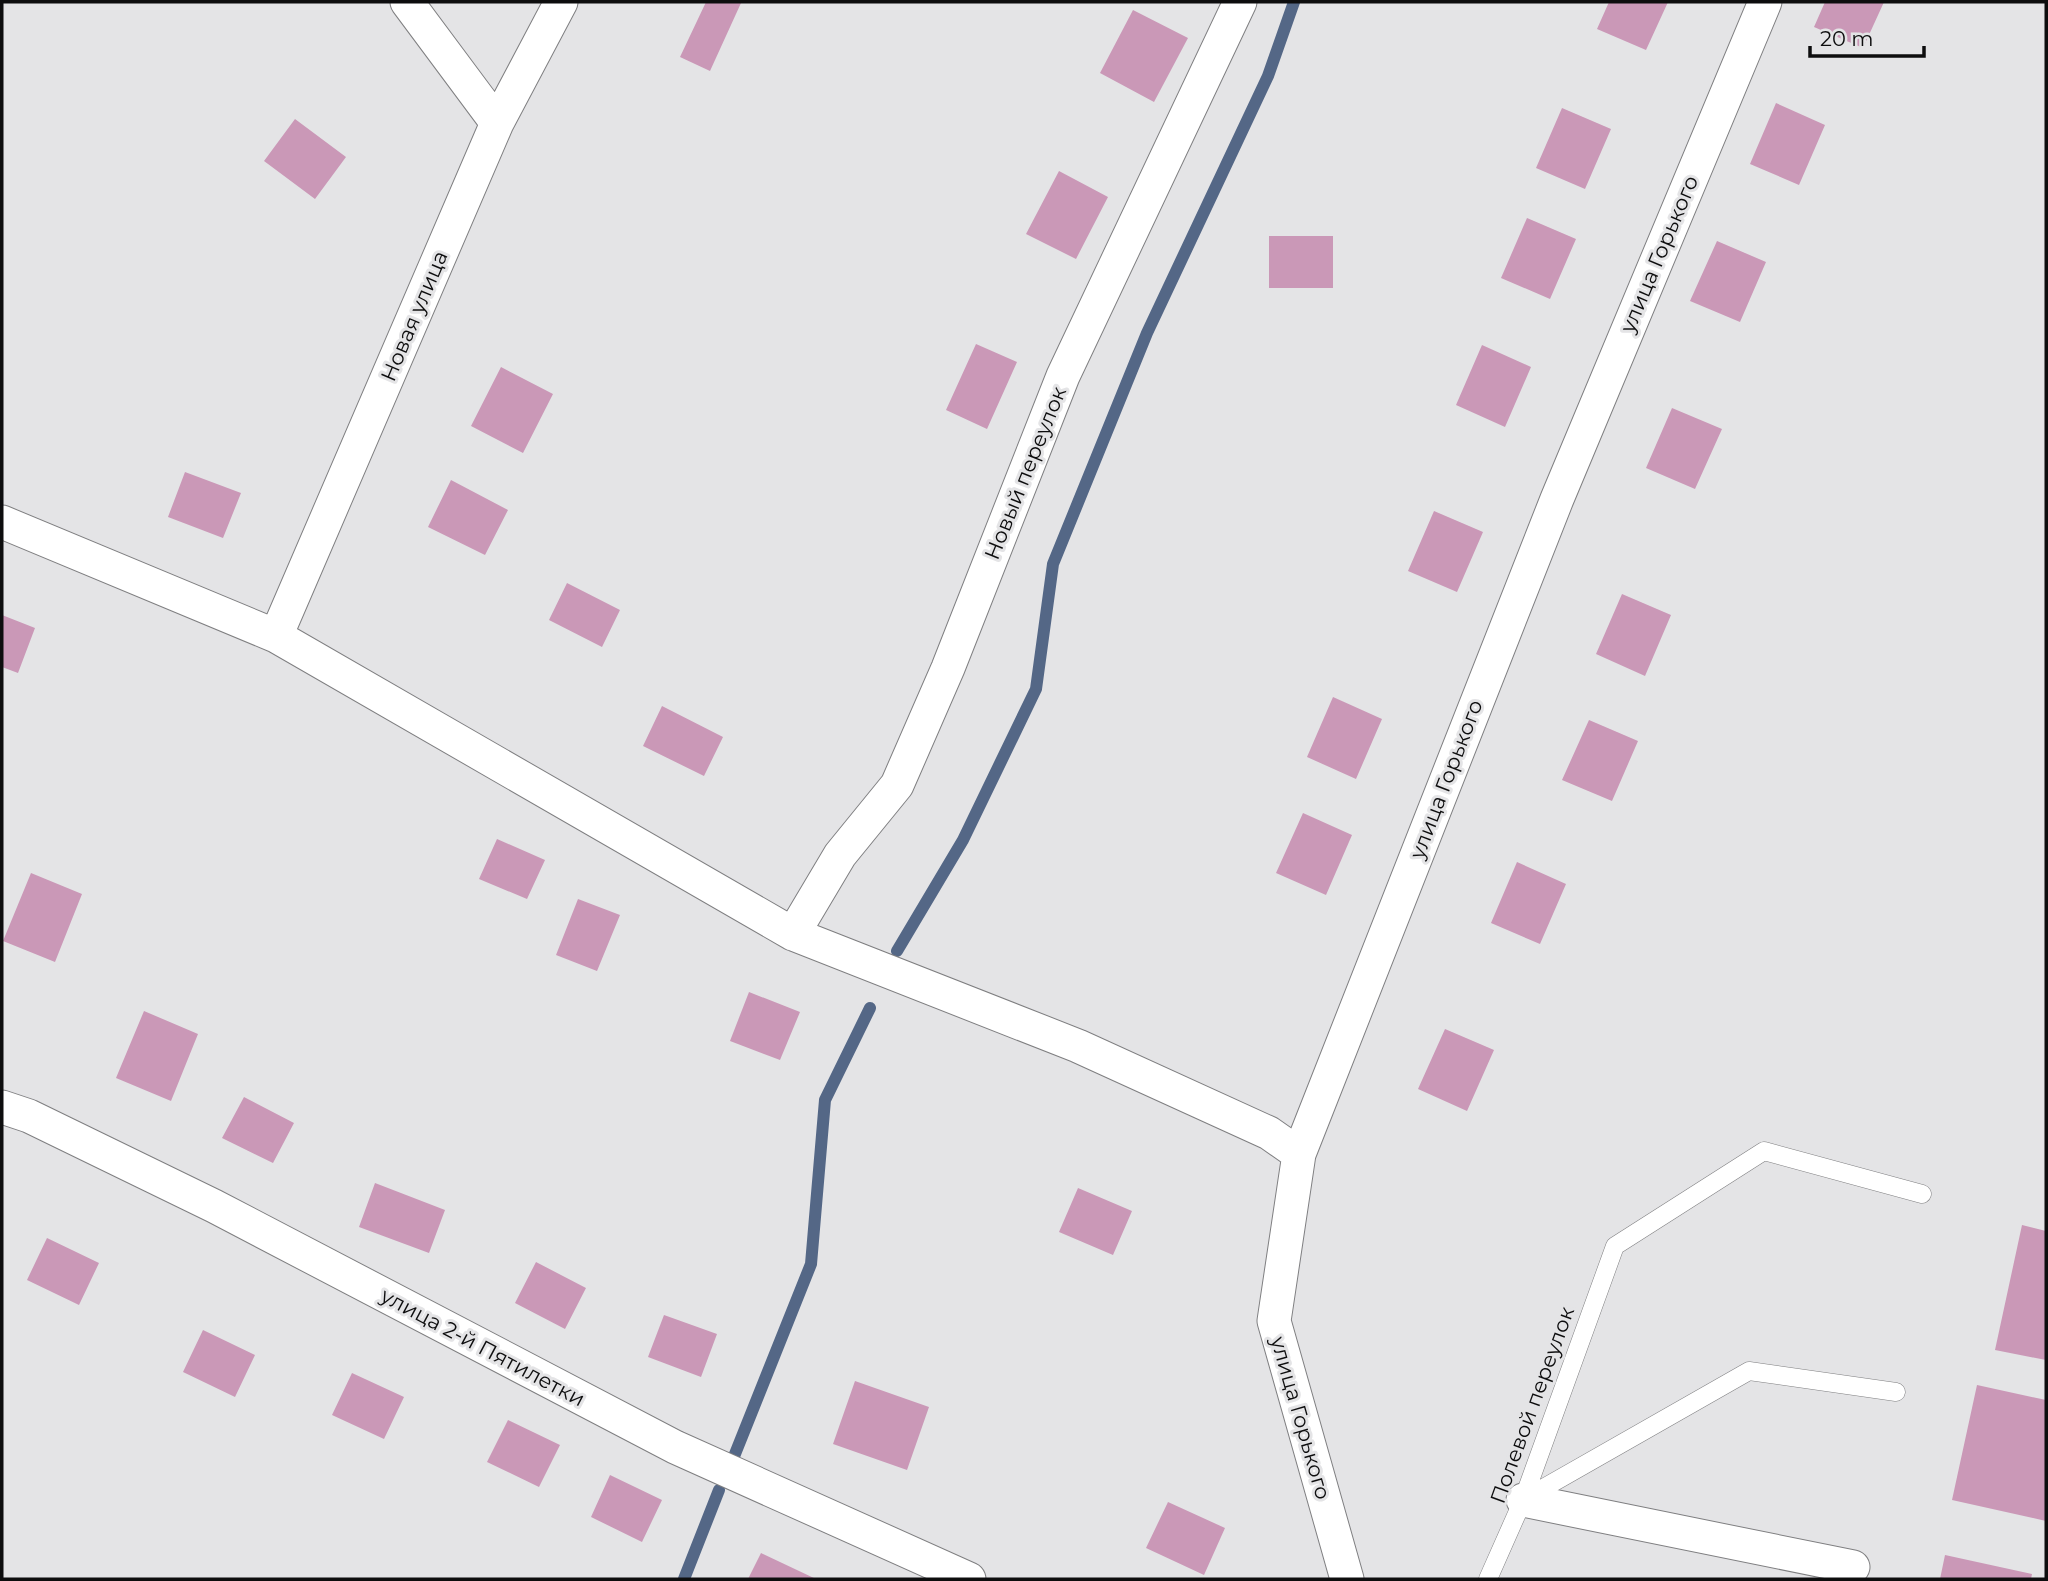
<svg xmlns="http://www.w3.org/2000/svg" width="2048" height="1581" font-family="Montserrat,sans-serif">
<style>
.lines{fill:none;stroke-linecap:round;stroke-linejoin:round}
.stream{stroke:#546786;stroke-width:12}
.building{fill:#ca98b7}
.lane-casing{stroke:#7f7f81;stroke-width:19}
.street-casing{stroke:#7f7f81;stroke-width:35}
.lane{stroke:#fff;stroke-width:18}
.street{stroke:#fff;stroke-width:33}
.labels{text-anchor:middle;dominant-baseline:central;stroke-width:6;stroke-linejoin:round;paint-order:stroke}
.street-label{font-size:21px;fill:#0d0d0e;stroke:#e4e4e6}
</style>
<rect width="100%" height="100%" fill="#e4e4e6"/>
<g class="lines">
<path class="stream" d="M897,951L963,840L1036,689L1053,564L1147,333L1268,76L1294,2
M733,1459L811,1264L825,1100L870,1008
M684,1579L719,1490"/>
</g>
<path class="building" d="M706,2L741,3L710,71L680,57Z
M1609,2H1668L1646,50L1597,29Z
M1825,2H1884L1863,48L1814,27Z
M1133,10L1188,38L1154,102L1100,73Z
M1776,103L1825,125L1799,185L1750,164Z
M1562,108L1611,129L1585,189L1536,168Z
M295,119L346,157L315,199L264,161Z
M1059,171L1108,197L1076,259L1026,234Z
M1527,218L1576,239L1550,299L1501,278Z
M1269,236H1333V288H1269Z
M1717,241L1766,262L1740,322L1690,301Z
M976,344L1017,362L987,429L946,410Z
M1482,345L1531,367L1505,427L1456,405Z
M501,367L553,394L523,453L471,426Z
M1672,408L1722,429L1695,489L1646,468Z
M185,472L241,493L223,538L168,517Z
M451,480L508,510L485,555L428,527Z
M1434,511L1483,532L1457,592L1408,571Z
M567,583L620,610L602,647L549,620Z
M1622,594L1671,615L1645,676L1596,654Z
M2,615L35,628L18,673L2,667Z
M1333,697L1382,719L1356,779L1307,757Z
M662,706L723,737L704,776L643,746Z
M1589,720L1638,741L1612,801L1562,780Z
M1303,813L1352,835L1326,895L1276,873Z
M497,839L545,860L527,899L479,879Z
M1517,862L1566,884L1540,944L1491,923Z
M31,873L82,894L55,962L3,941Z
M578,899L620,915L597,971L556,955Z
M749,992L800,1012L780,1060L730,1041Z
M144,1011L198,1034L171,1101L116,1078Z
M1445,1029L1494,1050L1467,1111L1418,1089Z
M244,1097L294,1123L273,1163L222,1138Z
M375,1183L445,1210L429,1253L359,1227Z
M1078,1188L1132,1211L1113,1255L1059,1232Z
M2022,1225L2046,1231V1360L1995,1350Z
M47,1238L99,1263L79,1305L27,1280Z
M536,1262L586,1288L565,1329L515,1303Z
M664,1315L717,1334L701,1377L648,1357Z
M203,1330L255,1355L235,1397L183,1372Z
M352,1373L404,1397L384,1439L332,1415Z
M855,1381L929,1407L907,1470L833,1444Z
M1977,1385L2046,1400V1521L1952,1500Z
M508,1420L560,1445L539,1487L487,1462Z
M610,1475L662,1500L642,1542L591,1517Z
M1168,1502L1225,1528L1204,1575L1146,1548Z
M761,1553L816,1579H748Z
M1945,1555L2032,1574L2031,1579H1940Z"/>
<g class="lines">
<g class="lane-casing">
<path id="lane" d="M1526,1498L1749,1371L1896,1392
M1488,1579L1523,1500L1615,1246L1764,1151L1922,1194"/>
</g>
<g class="street-casing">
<path id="street" d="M407,2L497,123
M2,522L276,636L793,934L1078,1046L1269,1133L1299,1154
M276,636L497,123L561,2
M793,934L840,855L897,785L948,668L1063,376L1240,2
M2,1107L29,1116L214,1206L675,1447L969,1579
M1523,1500L1853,1567
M1347,1579L1274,1321L1299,1154L1557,499L1765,2"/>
</g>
<use href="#lane" class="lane"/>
<use href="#street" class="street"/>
</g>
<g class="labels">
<g class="street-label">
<text transform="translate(1659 254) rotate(-67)">улица Горького</text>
<text transform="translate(414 316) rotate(-67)">Новая улица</text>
<text transform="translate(1025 473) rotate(-68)">Новый переулок</text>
<text transform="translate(1446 779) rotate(-69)">улица Горького</text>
<text transform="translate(483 1347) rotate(28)">улица 2-й Пятилетки</text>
<text transform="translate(1532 1405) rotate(-70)">Полевой переулок</text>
<text transform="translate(1301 1418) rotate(74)">улица Горького</text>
</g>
</g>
<rect width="2048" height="1581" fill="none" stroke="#0d0d0e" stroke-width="7"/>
<path d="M1810 46v10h114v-10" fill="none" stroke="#0d0d0e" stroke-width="3.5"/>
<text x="1820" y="46" font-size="21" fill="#0d0d0e" stroke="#e4e4e6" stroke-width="5" paint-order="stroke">20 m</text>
</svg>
